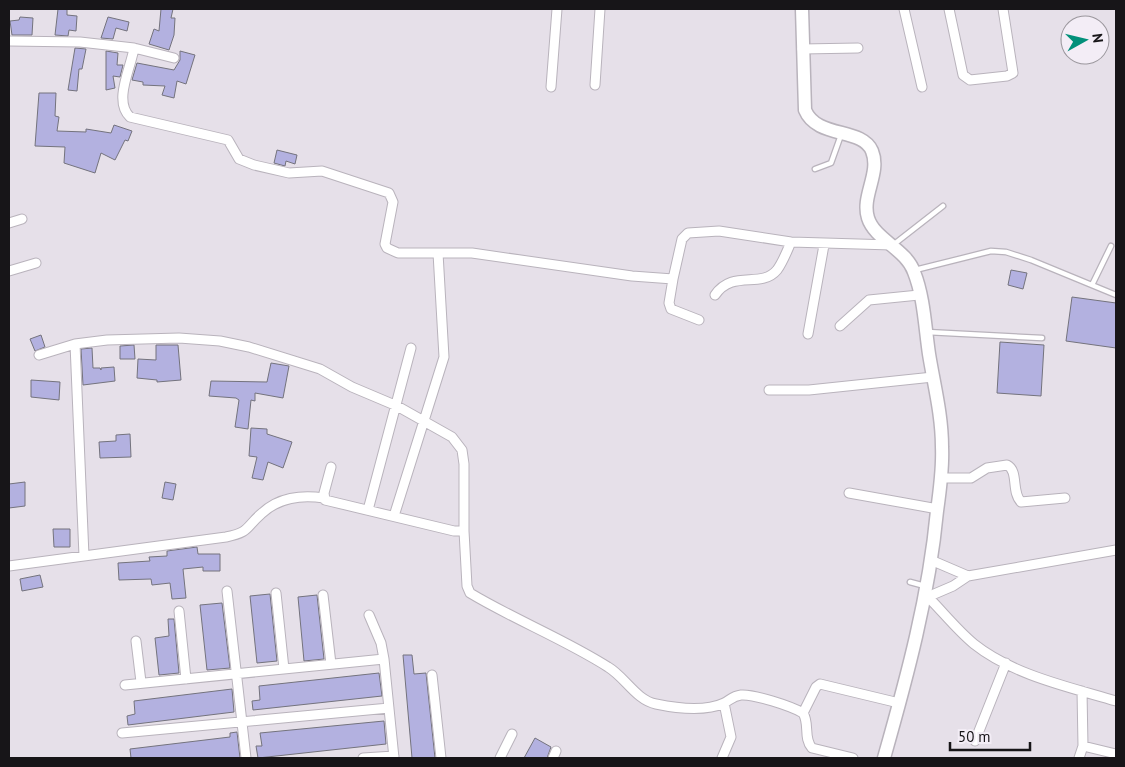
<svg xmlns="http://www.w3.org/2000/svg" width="1125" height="767" font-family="'PT Sans',sans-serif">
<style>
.building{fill:#b3b1e0;stroke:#74737d}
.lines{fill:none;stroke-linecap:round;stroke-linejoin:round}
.lane-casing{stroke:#b9b3bc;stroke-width:7}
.street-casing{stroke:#b9b3bc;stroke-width:11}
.secondary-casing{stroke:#b9b3bc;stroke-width:15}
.lane{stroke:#fff;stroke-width:4.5}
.street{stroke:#fff;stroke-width:9}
.secondary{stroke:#fff;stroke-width:12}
</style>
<rect width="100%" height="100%" fill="#e6e0e9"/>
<path class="building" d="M58,9H67V15L77,16L76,31L69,30L68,36L55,35Z
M161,9H173L171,18H175L174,35L169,50L149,44L154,29L159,31Z
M20,17L33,18L32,35H12L10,21L19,20Z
M108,17L129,22L127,31L116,28L113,39L101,38Z
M75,48L86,49L82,69H79L77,91L68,90Z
M106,51L118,53L117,65H123L120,77L113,76L115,88L106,90Z
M180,51L195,55L186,84L177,81L174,98L162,95L165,86L143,85V82L132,80L137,63L174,70L180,60Z
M39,93H56L55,116L59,117L57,131L86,132V129L111,133L114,125L132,131L128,141L125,140L115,160L101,153L95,173L64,163L65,147L35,146Z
M277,150L297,155L295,164L286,161L285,166L274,163Z
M1011,270L1027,273L1023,289L1008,285Z
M1072,297L1116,303V348L1066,341Z
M41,335L45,347L35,351L30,339Z
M1000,342L1044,345L1041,396L997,393Z
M134,345L135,359H120V346Z
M156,345H178L181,380L157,382V380L137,378L138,359L156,360Z
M92,348L93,368H100L101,370V368L114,367L115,381L83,385L81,349Z
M271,363L289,366L283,398L255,393V401L251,400L248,429L235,427L239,400L236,398L209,396L211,381L267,382Z
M31,380L60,382L59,400L31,397Z
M251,428L267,429V434L292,442L283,468L268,462L263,480L252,478L257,457L249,456Z
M130,434L131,457L100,458L99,442L116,441V435Z
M25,482V506L9,508V484Z
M165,482L176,484L173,500L162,498Z
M53,529H70V547H54Z
M197,547L198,554H220V571H203V567L183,569L186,598L172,599L170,583L152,585L151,579L119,580L118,563L150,561L149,557L167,556V551Z
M40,575L43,587L22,591L20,579Z
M270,594L277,661L257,663L250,596Z
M317,595L324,659L304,661L298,597Z
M222,603L230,668L207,670L200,605Z
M168,619H174L179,673L159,675L155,638L169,636Z
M403,655H412L414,674L426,673L435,758H412Z
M379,673L382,696L253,710L252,701L260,700L259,686Z
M232,689L234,712L128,725L127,716L135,714L134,701Z
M384,721L386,744L258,758L256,746H262L260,733Z
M237,732L240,758H131L130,749L230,737V733Z
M535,738L551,747L547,758H524Z"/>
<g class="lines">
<g class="lane-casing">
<path id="lane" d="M815,169L831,163L841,135
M893,245L943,206
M915,270L991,251L1006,252L1031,260L1116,295
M1092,285L1111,246
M927,332L1042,338
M910,582L925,586"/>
</g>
<g class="street-casing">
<path id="street" d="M904,9L922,87
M949,9L963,75L970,80L1007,76L1013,73L1003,9
M9,41L80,42L134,48C131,68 113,101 130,117L228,140L239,159L254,165L289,173L322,171L389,193L393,202L385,244L387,248L398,253H438L444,357L394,516
M134,48L174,58
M802,49L858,48
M595,85L600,9
M551,87L557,9
M9,223L22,219
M438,253H472L632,276L673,279L682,239L688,233L719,231L791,242L892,245
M9,271L36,263
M673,279L669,303L671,309L699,320
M715,295C733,269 761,289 777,270C783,262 787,251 791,242
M840,326L869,300L919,295
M808,334L824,245
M39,355L75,344
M769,390H809L933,377
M331,467L324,493L325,500L454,531H464L467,586L470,593C515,620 564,639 608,667C625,677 636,700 656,704C675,708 705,712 724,703C730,700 733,696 741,695C754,694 791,706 803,713C810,724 803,738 812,748L853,758
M941,478H971L987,468L1007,465C1019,471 1011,492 1021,502L1065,498
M849,493L938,509
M368,510L411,348
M84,556L75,344L107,340L179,338L220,341L249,347L320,369L352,387L397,406L452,437L462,450L464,464V531
M933,561L968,576
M9,566L226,537C250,532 245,528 261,514C279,497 301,495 324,498
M227,591L246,758
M276,593L284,669
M323,595L331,664
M928,597C943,612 957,630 974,644C1013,675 1069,687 1116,701
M925,598L953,586L968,576L1116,550
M179,611L186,679
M369,615L381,643L384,659
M136,641L141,682
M432,675L441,758
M125,685L384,659L394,758
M803,713L816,687L820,684L899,703
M122,733L389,708
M975,741L1006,663
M1083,746L1116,754
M363,758L394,756
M500,758L512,734
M553,758L556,751
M722,758L731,737L724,703
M1079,758L1083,746L1082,691"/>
</g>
<g class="secondary-casing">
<path id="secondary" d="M802,9L805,110C817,139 862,127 872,151C881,173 861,196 868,218C875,240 906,249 914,272C924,297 925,327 929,354C934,385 942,415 942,447C943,468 940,490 937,511C929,596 907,677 884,758"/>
</g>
<use href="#lane" class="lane"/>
<use href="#street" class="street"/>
<use href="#secondary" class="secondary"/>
</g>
<rect width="1125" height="767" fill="none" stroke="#171518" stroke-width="20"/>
<g transform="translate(1085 40) rotate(82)"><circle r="24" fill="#f3edf6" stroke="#9b979d"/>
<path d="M0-4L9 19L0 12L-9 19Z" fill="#02907a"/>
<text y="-8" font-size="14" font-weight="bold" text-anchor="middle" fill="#171518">N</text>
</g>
<path d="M950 742v8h80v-8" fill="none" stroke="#171518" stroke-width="2.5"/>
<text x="958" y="742" font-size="15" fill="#171518" stroke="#f3edf6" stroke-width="4" paint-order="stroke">50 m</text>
</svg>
